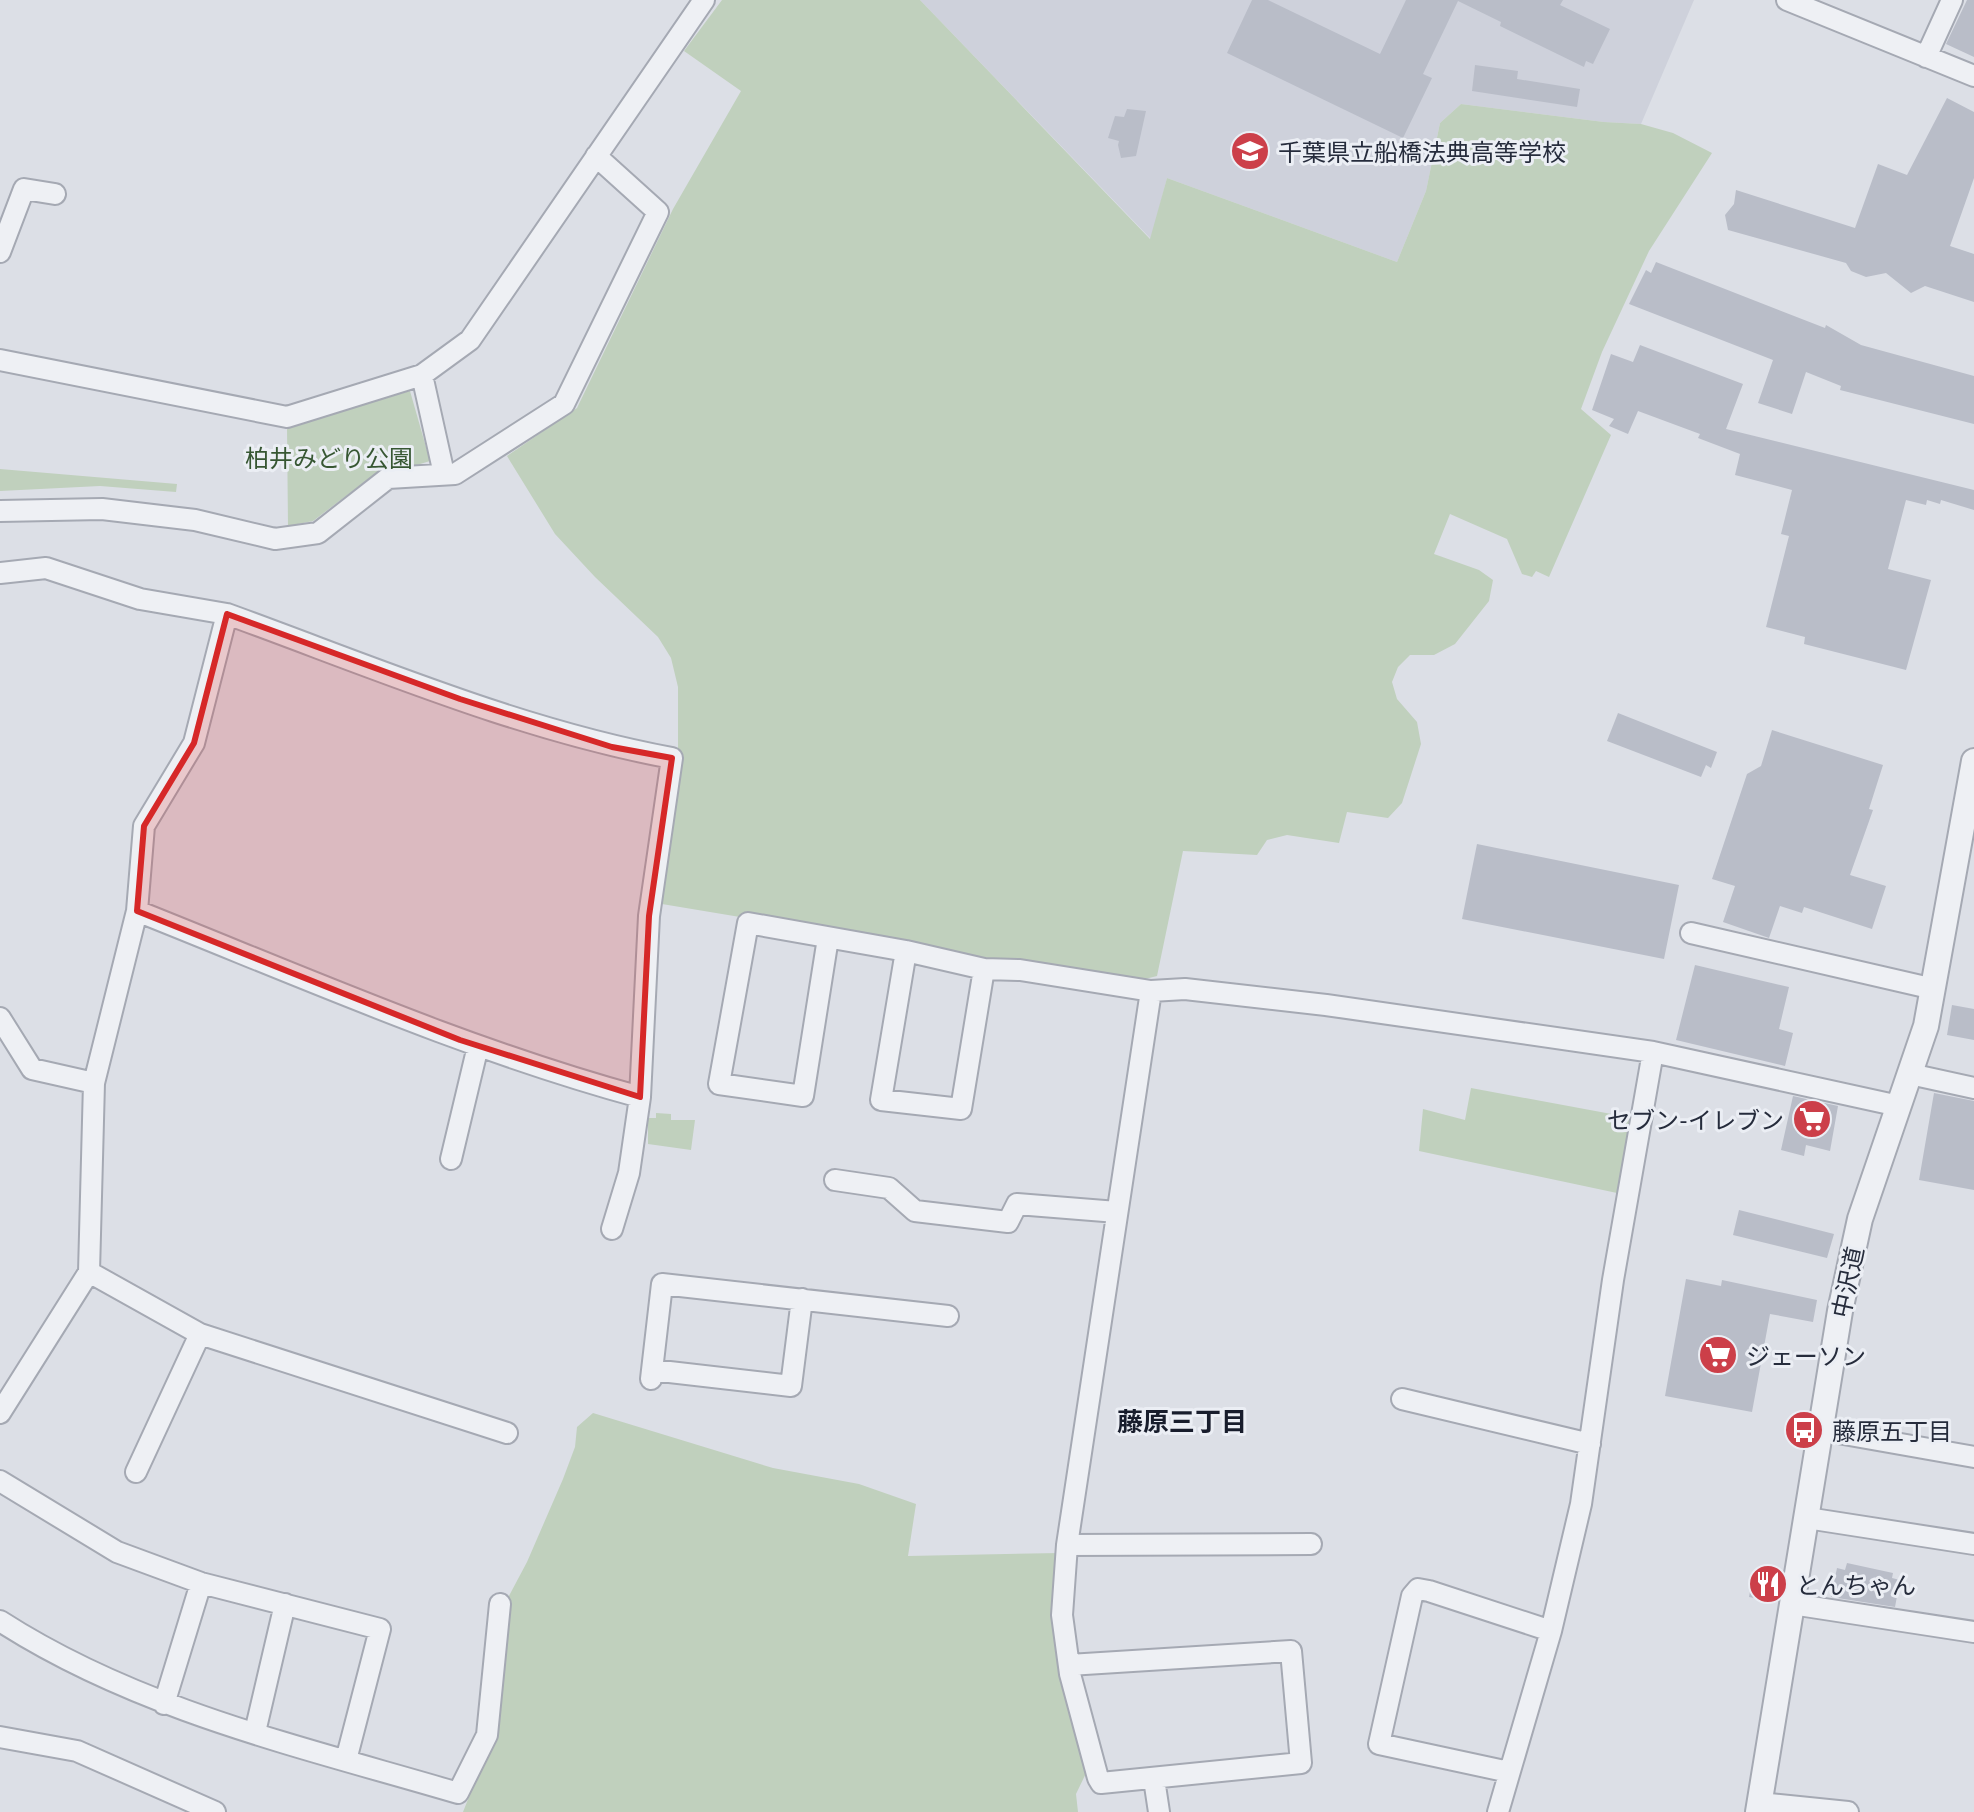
<svg xmlns="http://www.w3.org/2000/svg" width="1974" height="1812" font-family="Lato,'Noto Sans JP',sans-serif">
<style>
.built{fill:#ced1db}
.green{fill:#c0d0bd}
.building{fill:#b9bdc8}
.lines{fill:none;stroke-linecap:round;stroke-linejoin:round}
.minor-casing{stroke:#a5a9b3;stroke-width:24}
.tertiary-casing{stroke:#a5a9b3;stroke-width:28}
.minor{stroke:#eef0f4;stroke-width:20}
.tertiary{stroke:#eef0f4;stroke-width:24}
.marked{fill:#d62828;fill-opacity:0.2;stroke:#d62828;stroke-width:6;stroke-linejoin:round}
.labels{text-anchor:middle;dominant-baseline:central;stroke-width:6;stroke-linejoin:round;paint-order:stroke}
.poi-label{font-size:24px;fill:#262c3c;stroke:#ebeef4;text-anchor:start}
.park-label{font-size:24px;fill:#375733;stroke:#ebeef4}
.street-label{font-size:24px;fill:#262c3c;stroke:#ebeef4}
.neighbourhood-label{font-size:26px;font-weight:bold;fill:#181d2c;stroke:#ebeef4}
</style>
<rect width="100%" height="100%" fill="#dcdfe6"/>
<path class="built" d="M920,0H1694L1641,124L1604,122L1461,104L1440,123L1426,191L1397,262L1167,178L1151,239Z"/>
<path class="green" d="M722,0H920L1150,239L1167,178L1397,262L1426,191L1440,123L1461,104L1604,122L1641,124L1673,133L1712,153L1649,251L1602,352L1581,409L1611,435L1549,577L1536,571L1532,577L1522,574L1507,539L1450,514L1434,554L1479,570L1493,580L1489,601L1455,644L1434,655H1410L1398,667L1392,682L1397,699L1417,722L1421,744L1402,803L1388,818L1347,812L1339,843L1287,835L1267,840L1257,855L1183,851L1157,976L1133,982L656,903L678,754V687L671,658L658,637L595,577L555,534L507,456L577,408L673,209L741,91L684,51Z
M410,391L430,461L367,480L313,521L288,526L287,426Z
M0,469L177,484L176,492L100,486L0,491Z
M1471,1088L1633,1118L1617,1193L1419,1151L1423,1109L1465,1120Z
M656,1113L671,1114V1120H695L691,1150L648,1144V1118H656Z
M593,1413L773,1468L859,1484L916,1504L908,1556L1060,1553L1090,1765L1076,1794L1078,1812H463L482,1764L503,1607L527,1562L563,1479L575,1447L577,1427Z"/>
<path class="building" d="M1252,0H1268L1380,54L1406,0H1563L1560,5L1610,29L1593,64L1586,61L1584,67L1500,26L1501,22L1458,1L1423,74L1432,78L1403,138L1227,53Z
M1967,0H1974V57L1946,44Z
M1475,65L1518,71L1517,79L1580,89L1577,107L1472,91Z
M1947,98L1974,112V178L1950,246L1974,254V302L1925,286L1911,293L1886,273L1866,277L1851,271L1846,263L1728,230L1725,215L1734,204L1736,190L1855,228L1878,164L1907,175Z
M1127,109L1146,111L1136,156L1121,158L1118,145L1119,141L1108,138L1115,116L1124,117Z
M1656,262L1825,328L1826,325L1861,345L1974,376V424L1840,390L1841,386L1806,372L1792,414L1758,403L1773,360L1629,304L1646,270L1651,273Z
M1640,345L1743,384L1726,429L1974,490V510L1941,500L1940,504L1927,500L1926,505L1906,500L1888,569L1931,580L1906,670L1804,644L1805,637L1766,627L1789,536L1781,534L1792,490L1735,475L1740,454L1698,438L1700,434L1638,411L1628,434L1609,426L1614,419L1592,410L1611,354L1633,362Z
M1618,713L1717,752L1711,768L1706,765L1701,777L1607,741Z
M1772,730L1883,765L1869,809L1873,810L1850,875L1886,886L1872,929L1804,907L1802,913L1780,906L1769,938L1723,922L1735,886L1712,879L1747,774L1761,766Z
M1477,844L1679,885L1664,959L1462,919Z
M1695,965L1789,987L1779,1029L1793,1033L1785,1066L1676,1040Z
M1952,1005L1974,1009V1040L1947,1035Z
M1934,1093L1974,1101V1190L1919,1180Z
M1793,1096L1838,1106L1830,1151L1806,1145L1804,1156L1781,1150Z
M1739,1210L1834,1234L1827,1258L1733,1235Z
M1686,1279L1721,1286L1722,1280L1817,1300L1813,1322L1770,1314L1752,1412L1665,1396Z
M1847,1563L1893,1573L1892,1578L1900,1580L1895,1607L1831,1597L1837,1568L1845,1570Z
M1754,1570L1775,1574L1770,1601L1749,1597Z"/>
<g class="lines">
<g class="minor-casing">
<path id="minor" d="M1787,0L1974,76
M1926,57L1952,0
M0,252L24,189L55,194
M0,360L287,417L422,375L470,340L704,0
M422,375L444,474
M0,511L102,509L195,520L275,539L318,533L388,478L455,474L564,404L658,212L596,156
M0,573L46,568L140,599L227,614
M137,911C303,977 467,1050 640,1097
M1691,933L1934,989
M828,938L803,1096L719,1084L748,923L906,951L984,969L1020,970L1151,991L1185,989L1326,1005L1653,1052L1899,1106
M906,951L881,1100L961,1109L984,969
M0,1018L32,1069L94,1083
M1910,1074L1974,1088
M451,1159L478,1046
M835,1180L889,1188L915,1211L1008,1222L1017,1204L1117,1212
M89,1272L200,1334L507,1433
M652,1370L791,1386L802,1299
M651,1379L662,1284L948,1316
M1402,1399L1590,1444
M0,1413L89,1272L94,1083L137,911L144,826L194,743L227,614C373,667 520,730 672,758L649,916L640,1097L629,1173L612,1229
M1821,1430L1974,1457
M136,1472L200,1334
M0,1481L117,1552L201,1583L380,1629L346,1760
M1807,1518L1974,1544
M1067,1545L1311,1544
M1792,1604L1974,1632
M0,1621C138,1710 302,1747 458,1793L487,1735L500,1604
M1069,1665L1291,1651L1301,1763L1101,1783L1098,1778L1070,1674L1062,1615L1067,1545L1151,991
M164,1704L201,1583
M255,1732L285,1604
M0,1737L77,1751L215,1812
M1509,1772L1379,1744L1412,1596L1418,1589L1429,1591L1551,1631
M1154,1779L1159,1812
M1759,1803L1848,1812
M1498,1812L1551,1631L1581,1504L1613,1280L1653,1052"/>
</g>
<g class="tertiary-casing">
<path id="tertiary" d="M1758,1812L1840,1311L1860,1219L1926,1026L1974,761"/>
</g>
<use href="#minor" class="minor"/>
<use href="#tertiary" class="tertiary"/>
</g>
<path class="marked" d="M227,614L460,699L612,747L672,758L649,916L640,1097L460,1040L137,911L144,826L194,743Z"/>
<defs>
<g id="school-disc" transform="scale(2)"><circle r="9.5" fill="#cc3f49" stroke="#ebeef4"/><path d="M0-5L7-2L0 1L-7-2ZM-4 1L0 2.5L4 1V4Q0 6-4 4Z" fill="#fff"/></g>
<g id="supermarket-disc" transform="scale(2)"><circle r="9.5" fill="#cc3f49" stroke="#ebeef4"/><path d="M-6-5.5h2.5l.6 2H6L4.5 2H-2.5L-4.4-4H-6ZM-1.5 3.2a1.3 1.3 0 1 0 .1 0ZM3 3.2a1.3 1.3 0 1 0 .1 0Z" fill="#fff"/></g>
<g id="bus-disc" transform="scale(2)"><circle r="9.5" fill="#cc3f49" stroke="#ebeef4"/><path d="M-5-6H5V4H4V6H2V4H-2V6H-4V4H-5ZM-3.5-4V0h7V-4ZM-3.5 1.2v1.5H-2V1.2ZM2 1.2v1.5H3.5V1.2Z" fill="#fff"/></g>
<g id="restaurant-disc" transform="scale(2)"><circle r="9.5" fill="#cc3f49" stroke="#ebeef4"/><path d="M-5-6h1v4h1v-4h1v4h1v-4h1v5L-1.5 .5V6h-2V.5L-5-1ZM5-6V6H3V1.5H1.5Q1.5-4 5-6Z" fill="#fff"/></g>
</defs>
<g fill-rule="evenodd">
<use href="#school-disc" x="1250" y="151"/>
<use href="#supermarket-disc" x="1812" y="1119"/>
<use href="#supermarket-disc" x="1718" y="1355"/>
<use href="#bus-disc" x="1804" y="1430"/>
<use href="#restaurant-disc" x="1768" y="1584"/>
</g>
<g class="labels">
<g class="poi-label">
<text x="1278" y="151">千葉県立船橋法典高等学校</text>
<text x="1784" y="1119" text-anchor="end">セブン-イレブン</text>
<text x="1746" y="1355">ジェーソン</text>
<text x="1832" y="1430">藤原五丁目</text>
<text x="1796" y="1584">とんちゃん</text>
</g>
<g class="park-label">
<text x="329" y="457">柏井みどり公園</text>
</g>
<g class="street-label">
<text transform="translate(1847 1282) rotate(-78)">中沢道</text>
</g>
<g class="neighbourhood-label">
<text x="1182" y="1421">藤原三丁目</text>
</g>
</g>
</svg>
